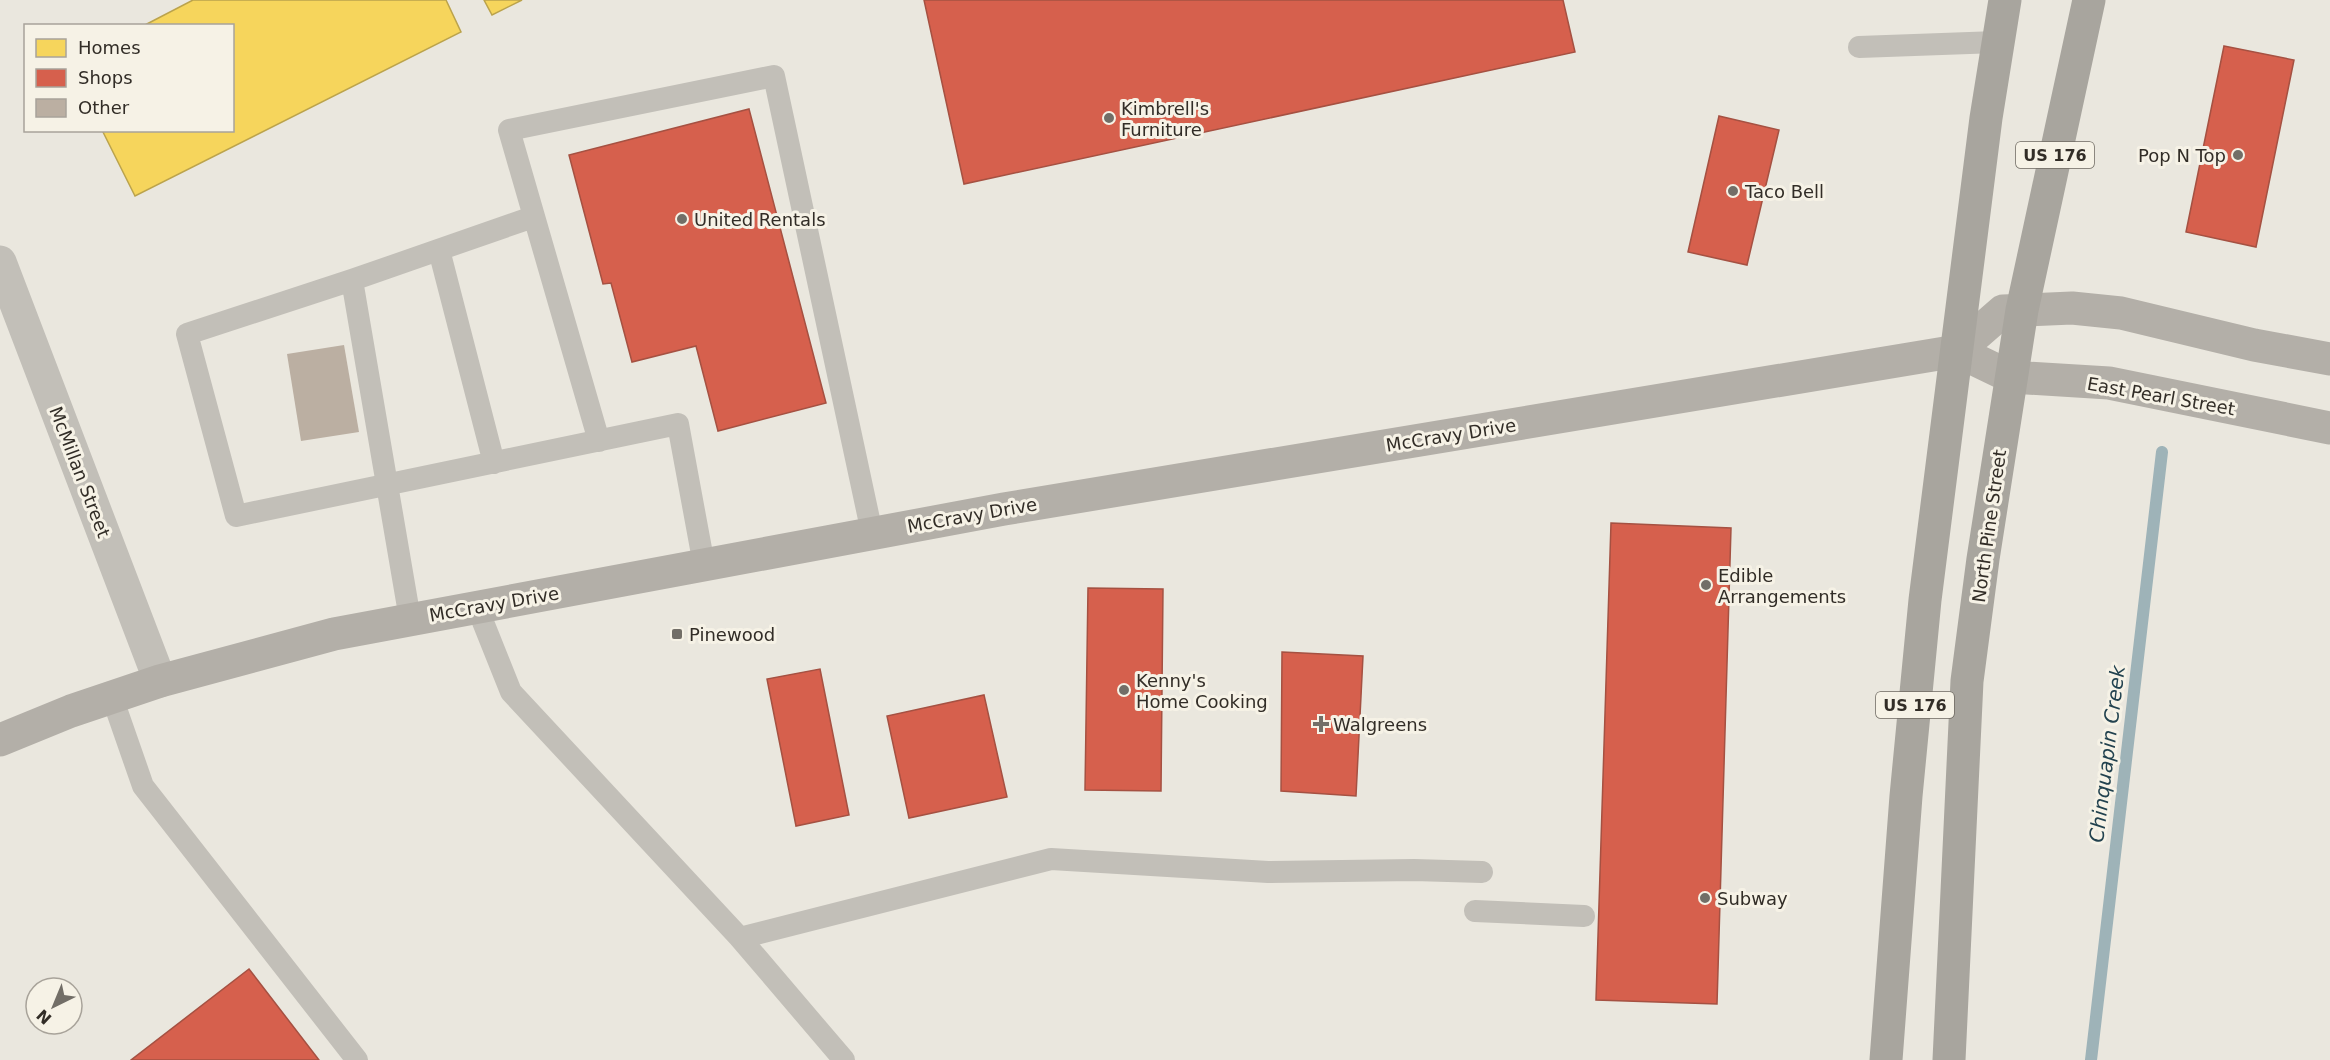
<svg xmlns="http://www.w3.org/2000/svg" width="2330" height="1060" font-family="'DejaVu Sans',sans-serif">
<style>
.homes{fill:#f6d55c;stroke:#bba34c;stroke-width:1.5}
.shops{fill:#d6604d;stroke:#a55142;stroke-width:1.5}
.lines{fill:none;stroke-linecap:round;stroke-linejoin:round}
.stream{stroke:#9eb3b8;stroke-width:12}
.building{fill:#bbafa2}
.lane{stroke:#c2bfb8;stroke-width:22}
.street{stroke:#c2bfb8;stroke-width:33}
.secondary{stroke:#b3afa8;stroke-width:33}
.highway{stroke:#a8a59e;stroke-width:33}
.poi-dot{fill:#726e67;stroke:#f6f2e6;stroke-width:2}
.labels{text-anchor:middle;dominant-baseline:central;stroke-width:6;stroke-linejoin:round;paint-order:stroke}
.shield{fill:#f6f2e6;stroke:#6d6860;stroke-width:1.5}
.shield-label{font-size:16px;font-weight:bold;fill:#322d27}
.poi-label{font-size:18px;fill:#322d27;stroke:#f6f2e6;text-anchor:start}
.street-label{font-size:18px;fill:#322d27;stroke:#f6f2e6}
.water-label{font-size:20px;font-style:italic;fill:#22424f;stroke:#f6f2e6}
</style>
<rect width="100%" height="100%" fill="#eae7de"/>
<path class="homes" d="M193,0H446L461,32L135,196L102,130H232V26H143Z
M484,0H522L492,15Z"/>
<path class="shops" d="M924,0H1563L1575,52L964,184Z
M2224,46L2294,60L2256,247L2186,232Z
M749,109L826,403L718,431L696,346L632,362L611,283L603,284L569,155Z
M1719,116L1779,130L1747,265L1688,252Z
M1611,523L1731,528L1717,1004L1596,1000Z
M1088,588L1163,589L1161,791L1085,790Z
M1282,652L1363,656L1356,796L1281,791Z
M820,669L849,815L796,826L767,679Z
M984,695L1007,797L909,818L887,716Z
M249,969L319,1060H131Z"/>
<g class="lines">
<path class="stream" d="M2091,1060L2162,452"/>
</g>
<path class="building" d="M344,345L359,432L301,441L287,354Z"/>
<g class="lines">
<path class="lane" d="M1859,47L1997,42
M533,217L352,280L187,334L236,516L678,424L704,565
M439,250L494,463
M352,280L410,619
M599,441L509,130L774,76L872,533
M477,607L511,692L740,938L844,1060
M112,697L143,786L357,1060
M1475,911L1584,916
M740,938L1051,859L1268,872L1414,870L1482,872"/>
<path class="street" d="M0,262L160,681"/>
<path class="secondary" d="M1957,351L2003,311L2072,308L2121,313L2254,345L2330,359
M1957,351L2011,377L2109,383L2330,428
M0,740L71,711L160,681L334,634L1004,509L1957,351"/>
<path class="highway" d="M1886,1060L1906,796L1925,600L1986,118L2005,0
M1949,1060L1967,681L1983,559L2022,310L2089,0"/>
</g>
<g class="poi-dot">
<circle cx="1109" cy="118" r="6"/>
<circle cx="2238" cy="155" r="6"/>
<circle cx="1733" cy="191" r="6"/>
<circle cx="682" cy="219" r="6"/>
<circle cx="1706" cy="585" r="6"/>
<rect x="671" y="628" width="12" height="12" rx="3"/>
<circle cx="1124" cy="690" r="6"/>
<path d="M1318 715h6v6h6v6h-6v6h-6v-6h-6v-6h6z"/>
<circle cx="1705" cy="898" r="6"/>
</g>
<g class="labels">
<g class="shield">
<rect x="2016" y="142" width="78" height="26" rx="4.5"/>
<rect x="1876" y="692" width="78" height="26" rx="4.5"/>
</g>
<g class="shield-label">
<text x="2055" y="155">US 176</text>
<text x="1915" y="705">US 176</text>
</g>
<g class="poi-label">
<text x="1121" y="108">Kimbrell's<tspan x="1121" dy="21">Furniture</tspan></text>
<text x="2226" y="155" text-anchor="end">Pop N Top</text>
<text x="1745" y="191">Taco Bell</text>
<text x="694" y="219">United Rentals</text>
<text x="1718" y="575">Edible<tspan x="1718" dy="21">Arrangements</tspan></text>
<text x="689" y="634">Pinewood</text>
<text x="1136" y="680">Kenny's<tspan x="1136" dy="21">Home Cooking</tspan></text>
<text x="1333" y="724">Walgreens</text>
<text x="1717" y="898">Subway</text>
</g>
<g class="street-label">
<text transform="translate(2161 396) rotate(10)">East Pearl Street</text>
<text transform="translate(1451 435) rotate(-9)">McCravy Drive</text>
<text transform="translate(80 472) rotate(69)">McMillan Street</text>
<text transform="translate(972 515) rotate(-10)">McCravy Drive</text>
<text transform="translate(1989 526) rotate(-82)">North Pine Street</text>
<text transform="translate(494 604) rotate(-10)">McCravy Drive</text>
</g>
<g class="water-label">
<text transform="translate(2107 754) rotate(-83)">Chinquapin Creek</text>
</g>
</g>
<rect x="24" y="24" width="210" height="108" fill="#f6f2e6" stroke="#a8a39a" stroke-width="1.5"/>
<rect x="36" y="39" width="30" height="18" fill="#f6d55c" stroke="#a8a39a" stroke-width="1.5"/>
<text x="78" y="54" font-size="18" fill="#322d27">Homes</text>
<rect x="36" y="69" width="30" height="18" fill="#d6604d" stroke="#a8a39a" stroke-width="1.5"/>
<text x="78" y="84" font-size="18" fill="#322d27">Shops</text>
<rect x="36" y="99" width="30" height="18" fill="#bbafa2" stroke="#a8a39a" stroke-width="1.5"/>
<text x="78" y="114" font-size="18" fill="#322d27">Other</text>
<g transform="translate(54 1006) rotate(223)"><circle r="28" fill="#f6f2e6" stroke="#a8a39a" stroke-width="1.5"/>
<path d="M0-4.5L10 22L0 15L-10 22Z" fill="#726e67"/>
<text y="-9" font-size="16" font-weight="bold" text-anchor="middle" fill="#322d27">N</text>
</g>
</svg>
